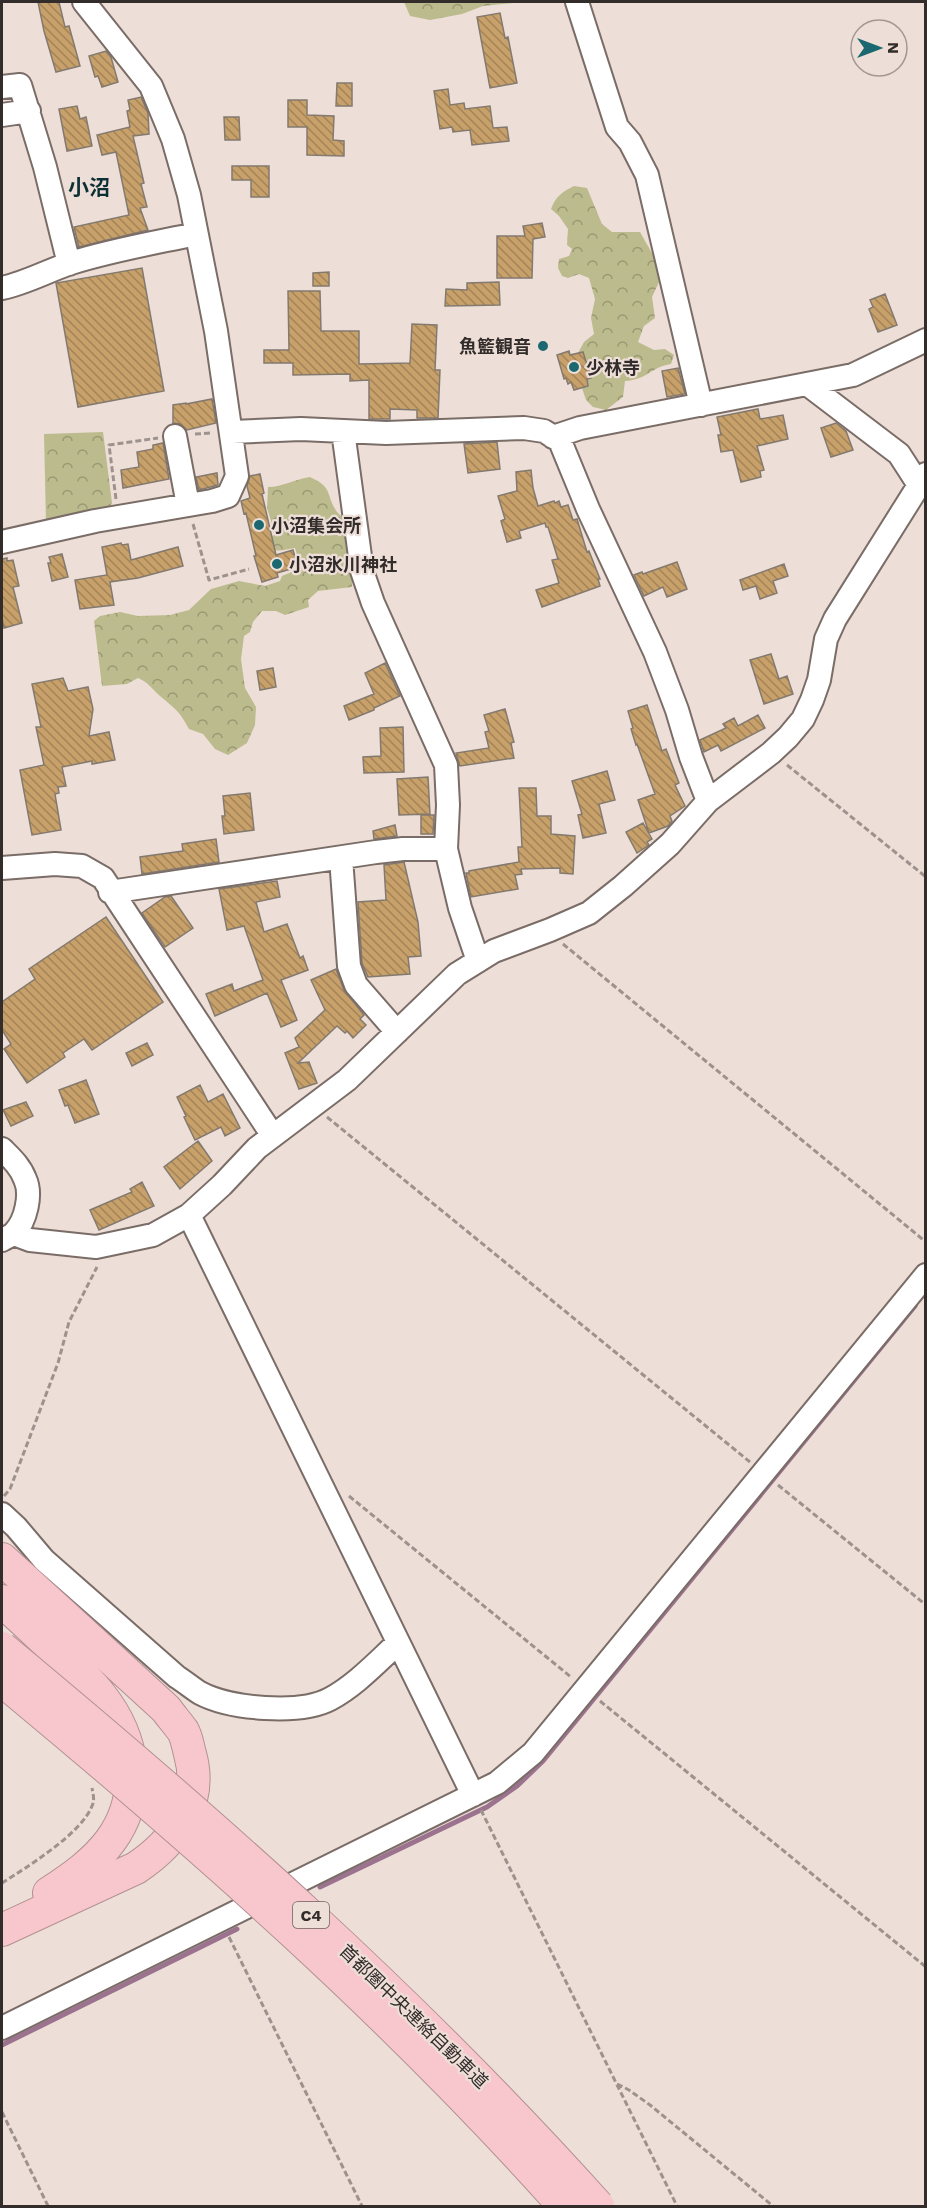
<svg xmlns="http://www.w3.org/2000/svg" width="927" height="2208" font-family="'Work Sans','Noto Sans JP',sans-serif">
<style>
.forest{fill:url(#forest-crowns)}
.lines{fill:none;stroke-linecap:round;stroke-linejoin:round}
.stream{stroke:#9b738f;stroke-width:5}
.building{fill:url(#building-back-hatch);stroke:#837a6f;stroke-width:1.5}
.minor-casing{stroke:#7a6c66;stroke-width:26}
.highway-casing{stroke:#b29194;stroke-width:34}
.path{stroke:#9e928e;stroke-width:3;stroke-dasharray:6 3;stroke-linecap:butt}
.minor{stroke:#fff;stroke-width:22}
.highway{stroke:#f7c7cd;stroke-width:32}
.highway-bridge-casing{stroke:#b29194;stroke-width:34;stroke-linecap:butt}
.highway-bridge{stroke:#f7c7cd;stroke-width:32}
.poi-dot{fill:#1c6870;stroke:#eeded8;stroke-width:2}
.labels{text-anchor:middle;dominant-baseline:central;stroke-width:4.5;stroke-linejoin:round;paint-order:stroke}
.shield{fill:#eeded8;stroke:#6a615e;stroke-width:1.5}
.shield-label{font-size:16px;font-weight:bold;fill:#322c2a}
.poi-label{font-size:18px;font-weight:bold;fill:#322c2a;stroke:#eeded8;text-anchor:start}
.street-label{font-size:18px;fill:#322c2a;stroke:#eeded8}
.quarter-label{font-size:21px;font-weight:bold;fill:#0d3034;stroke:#eeded8}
</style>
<defs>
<pattern id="forest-crowns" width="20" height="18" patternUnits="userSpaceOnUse" patternTransform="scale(1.5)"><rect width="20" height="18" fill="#bcbb8d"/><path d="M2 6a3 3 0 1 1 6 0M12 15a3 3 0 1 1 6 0" fill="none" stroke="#999873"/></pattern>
<pattern id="building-back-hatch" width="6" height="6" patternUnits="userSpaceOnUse" patternTransform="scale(1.5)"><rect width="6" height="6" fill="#c8a06a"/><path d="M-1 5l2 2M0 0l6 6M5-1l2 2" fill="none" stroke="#a38357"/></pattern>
</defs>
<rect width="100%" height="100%" fill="#eeded8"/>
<path class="forest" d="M404,2H524L483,6L462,14L430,20L410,16Z
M574,186L587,188L602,224L612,232H640L657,262L659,282L652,297L655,318L644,326L638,342L654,350L665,349L674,355L671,364C651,367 647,380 625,381L623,397L606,410L593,407L586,400L582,388L585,379L578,353L584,342L594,334L591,318L595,299L589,278L579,274L568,278L562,276L558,268L559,259L569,256L572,249L567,245L568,229L559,216L551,209C556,196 562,192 574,186Z
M103,432L112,503L109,508L46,523L44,434Z
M310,477C334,488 325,494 337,512C340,516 344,517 346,522C351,537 353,570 352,587L318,591L308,600L309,607L285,615L276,611H262L253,622L250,632L244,636L241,659L245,688L256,707L255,725L247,743L228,755L215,749L203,734L189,729C179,710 175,709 160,696C152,689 148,682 138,678L127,684L102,686L94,621L100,616L120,612L138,616L170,615L189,610L211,589L239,581L265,586L280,581L282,576L301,568L295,548C282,550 273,555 266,541L275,534L267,508L268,487C283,487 295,479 310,477Z"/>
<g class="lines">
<path class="stream" d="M320,1887L487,1807L517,1786L543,1761L915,1306
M2,2045L237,1929"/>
</g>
<path class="building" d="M38,2H59L65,27L69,26L80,66L56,72L44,31Z
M500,13L505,38L508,37L517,83L490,88L477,17Z
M106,51L111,57L118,82L102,87L98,76L95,77L89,56Z
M337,83H352V106H336Z
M448,89L450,105L464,103L465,109L490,106L493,128L507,127L509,141L472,145L470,130L453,132L452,127L440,129L434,91Z
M141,97L148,113L149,134L133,136L144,183L141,184L147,207L140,208L148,230L79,247L74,227L129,215L116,152L102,155L97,135L130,127L127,111L130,110L128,100Z
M288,100H307V115L334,116L333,140L344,141V156L307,155V127H288Z
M77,106L80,119L86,117L92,146L67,151L59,109Z
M224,117H239L240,140H225Z
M232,166H269V197H251V180H232Z
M542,223L545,237L533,239L532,278H497V236H525L523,226Z
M142,268L164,391L78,407L56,283Z
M329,272V286H313V273Z
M499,282L500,305L445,306L446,289L467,290V283Z
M288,291H320L321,331H359V364L410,363L412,324L437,325L435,370H440L438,418H417V410L390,409V419H369V380L350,381V374L293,375V363H264V350H289Z
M885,294L897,325L878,332L869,309L873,307L870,300Z
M569,351L570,355L583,352L591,378L587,379L588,386L574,390L571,382L568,384L566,378L564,379L557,355Z
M678,368L685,394L667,397L662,371Z
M212,399L216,423L187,430L180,424L173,423V405L186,403V404Z
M758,409L760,419L783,415L788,439L757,446L764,470L760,471L761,477L741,482L733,450L721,452L718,435H721L717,417Z
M836,423L846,431L853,450L831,457L821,428Z
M497,442L500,469L468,473L464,444Z
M163,443L169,479L123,488L121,470L139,467L137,452L153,449V445Z
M531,470L533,488L538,506L554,501L555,503L559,501L561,507L568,505L573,520L577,519L587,552L589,551L600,579H598L600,586L542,607L536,590L559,583L552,560L558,559L548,527H546L545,523L519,531L521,538L507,542L501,521L505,519L498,496L517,491L516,472Z
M217,473L218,485L199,490L196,477Z
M260,474L264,493L262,494L276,555L293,550L298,567L277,573L278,577L262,582L254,556H256L246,513L244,514L241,501L250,498L247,486L250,476Z
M121,543L122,545L128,544L131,560L178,547L183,566L138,578L110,582L114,605L80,609L75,580L107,575L102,547Z
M62,554L68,577L52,581L48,563H51L49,557Z
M7,558V561L13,560L19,586L13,587L22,623L4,628L2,619V559Z
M677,562L687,589L667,597L663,587L644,596L634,575L642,572L643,574Z
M784,564L788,576L773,581L777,593L760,599L756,586L743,590L740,580Z
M771,654L779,679L787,676L793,694L764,704L750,660Z
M385,663L400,696L374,708V710L349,720L344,706L374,694L365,673Z
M273,668L276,687L260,690L257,671Z
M63,678L68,691L88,687L93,709L89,736L109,732L115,760L92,764V761L62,767L66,786L58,787L59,793L55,794L61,830L32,835L20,770L44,765L36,727H41L32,684Z
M647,705L662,751L666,749L679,783L675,785L685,806L670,816L672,821L668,826L649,833L638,800L655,794L637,744L636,745L631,729L633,728L628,711Z
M505,709L514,742L511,743L514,758L460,766L456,753L489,748L485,732L489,731L484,715Z
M758,715L765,728L721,751L718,745L704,752L700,740L726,728L723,724L734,718L738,726Z
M403,727L404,772L364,773L363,757L381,756L380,728Z
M607,771L615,800L599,804L606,833L583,838L578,815L582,814L572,781Z
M428,777L430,814L399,815L397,779Z
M519,788H536L537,816H551V834L575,836L573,874L560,873V868L521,869L522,874L515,875L518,889L471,897L466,873H469V871L519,862L518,847H522Z
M250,793L254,830L224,834L222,816H225L223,796Z
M421,815H434L433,834H421Z
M643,823L652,839L647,842L649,845L637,853L626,832Z
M395,825L397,836L374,839L373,831Z
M216,839L219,862L142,874L140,857L183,851L182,844Z
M404,862L418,922L421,956L408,957L410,974L368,977L362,963L358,902L386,900L384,865Z
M277,881L280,897L256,902L264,932L287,924L300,958L303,956L308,970L281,980L297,1020L281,1027L267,993L215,1016L206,994L232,984L234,991L263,980L244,926L227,930L219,889Z
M171,896L193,928L165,947L142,913L165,897Z
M106,917L163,1002L92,1050L84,1039L63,1053L65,1057L27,1083L4,1049L11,1044L2,1030V1002L35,979L29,969Z
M336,969L344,990L364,1015L360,1019L366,1025L353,1038L347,1031L345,1033L337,1026L298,1063L309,1062L317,1083L299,1089L285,1053L299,1047L295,1038L325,1010L311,980Z
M147,1043L153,1055L132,1066L126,1053Z
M86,1080L99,1114L75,1123L68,1105L65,1106L59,1090Z
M200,1085L208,1102L223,1094L240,1128L225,1136L221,1127L195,1140L184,1117L186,1116L177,1097Z
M26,1102L33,1116L11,1126L3,1110Z
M198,1141L212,1161L180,1189L164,1167Z
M142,1182L154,1206L99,1230L90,1210L132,1192L130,1189Z"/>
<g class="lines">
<g class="minor-casing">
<path id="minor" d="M577,2L617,127L630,142L647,175L701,405
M2,87L20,85L45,167L69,264
M2,115L29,111
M2,288C26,283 47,271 71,263C112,250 154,243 196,234
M807,384L899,454L919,485
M343,431L362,571L373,603L446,765L448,805L446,849L460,908L478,961
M232,432L301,429L386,433L524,428L544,431L560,441L588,509L655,652L677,710L691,757L708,801
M175,436L188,505
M553,437L580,428L853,375L926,340
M2,542L95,521L212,501L228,496L237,476L216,331L189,195L173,139L151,86L84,2
M341,858L349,966L356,985L397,1032
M2,868L55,864L82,866L103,878L273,1136
M110,892L376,852L403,849H446
M2,1149C11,1158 20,1166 25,1179C32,1194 26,1221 14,1233C11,1236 5,1238 2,1240
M189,1215L473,1795
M14,1234L30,1240L96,1247L153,1235L189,1215L222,1185L257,1148L347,1080L457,974L494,951L550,930L589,913L623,886L670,844L708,801L771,753L788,737L803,719L812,700L819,680L826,639L835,619L926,474
M2,1514L16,1527L44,1560L177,1677C185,1682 192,1688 200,1693C230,1709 300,1715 330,1699C356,1685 377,1662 398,1643
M2,2028L497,1783L533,1753L926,1275"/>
</g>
<g class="highway-casing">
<path id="highway" d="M2,1559L166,1709C171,1716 178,1724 183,1731C187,1738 188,1747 190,1754C204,1803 175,1842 136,1868L2,1930
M2,1601C22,1619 42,1638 62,1657C75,1669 90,1681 101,1696C134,1738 144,1794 111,1840C95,1862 72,1878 49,1893"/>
</g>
<path class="path" d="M195,434L212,433
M116,499L109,445L158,438
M193,524L209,580L249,569
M787,765L926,877
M563,944L926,1242
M327,1117L750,1462
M778,1485L926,1605
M4,1496L10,1489L58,1363L69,1322L97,1267
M349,1496L571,1677
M600,1701L926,1967
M481,1810L677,2206
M2,1883C27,1867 81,1834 92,1806C95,1800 93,1794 92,1788
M229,1937L362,2206
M617,2084L629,2090L650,2105L773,2206
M2,2112L48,2206"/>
<use href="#minor" class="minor"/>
<use href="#highway" class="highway"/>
<g class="highway-bridge-casing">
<path id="highway-bridge" d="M2,1648C213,1823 415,2002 598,2206
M2,1680C200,1844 393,2014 564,2206"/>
</g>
<use href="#highway-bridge" class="highway-bridge"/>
</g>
<g class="poi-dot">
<circle cx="543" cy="346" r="6"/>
<circle cx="574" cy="367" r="6"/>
<circle cx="259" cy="525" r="6"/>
<circle cx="277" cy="564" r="6"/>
</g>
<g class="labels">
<rect class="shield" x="293" y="1902" width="36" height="26" rx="4.5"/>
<g class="shield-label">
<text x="311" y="1915">C4</text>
</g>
<g class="poi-label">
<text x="531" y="346" text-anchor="end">魚籃観音</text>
<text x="586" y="367">少林寺</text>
<text x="271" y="525">小沼集会所</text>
<text x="289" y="564">小沼氷川神社</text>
</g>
<g class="street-label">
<text transform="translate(414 2016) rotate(44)">首都圏中央連絡自動車道</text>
</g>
<g class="quarter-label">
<text x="89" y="187">小沼</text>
</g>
</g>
<rect width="927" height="2208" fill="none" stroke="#322c2a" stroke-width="6"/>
<g transform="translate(879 48) rotate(90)"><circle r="28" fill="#eeded8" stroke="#a39792" stroke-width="1.5"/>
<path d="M0-4.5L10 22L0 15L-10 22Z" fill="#1c6870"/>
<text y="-9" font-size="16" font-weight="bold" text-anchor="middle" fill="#322c2a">N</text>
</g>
</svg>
